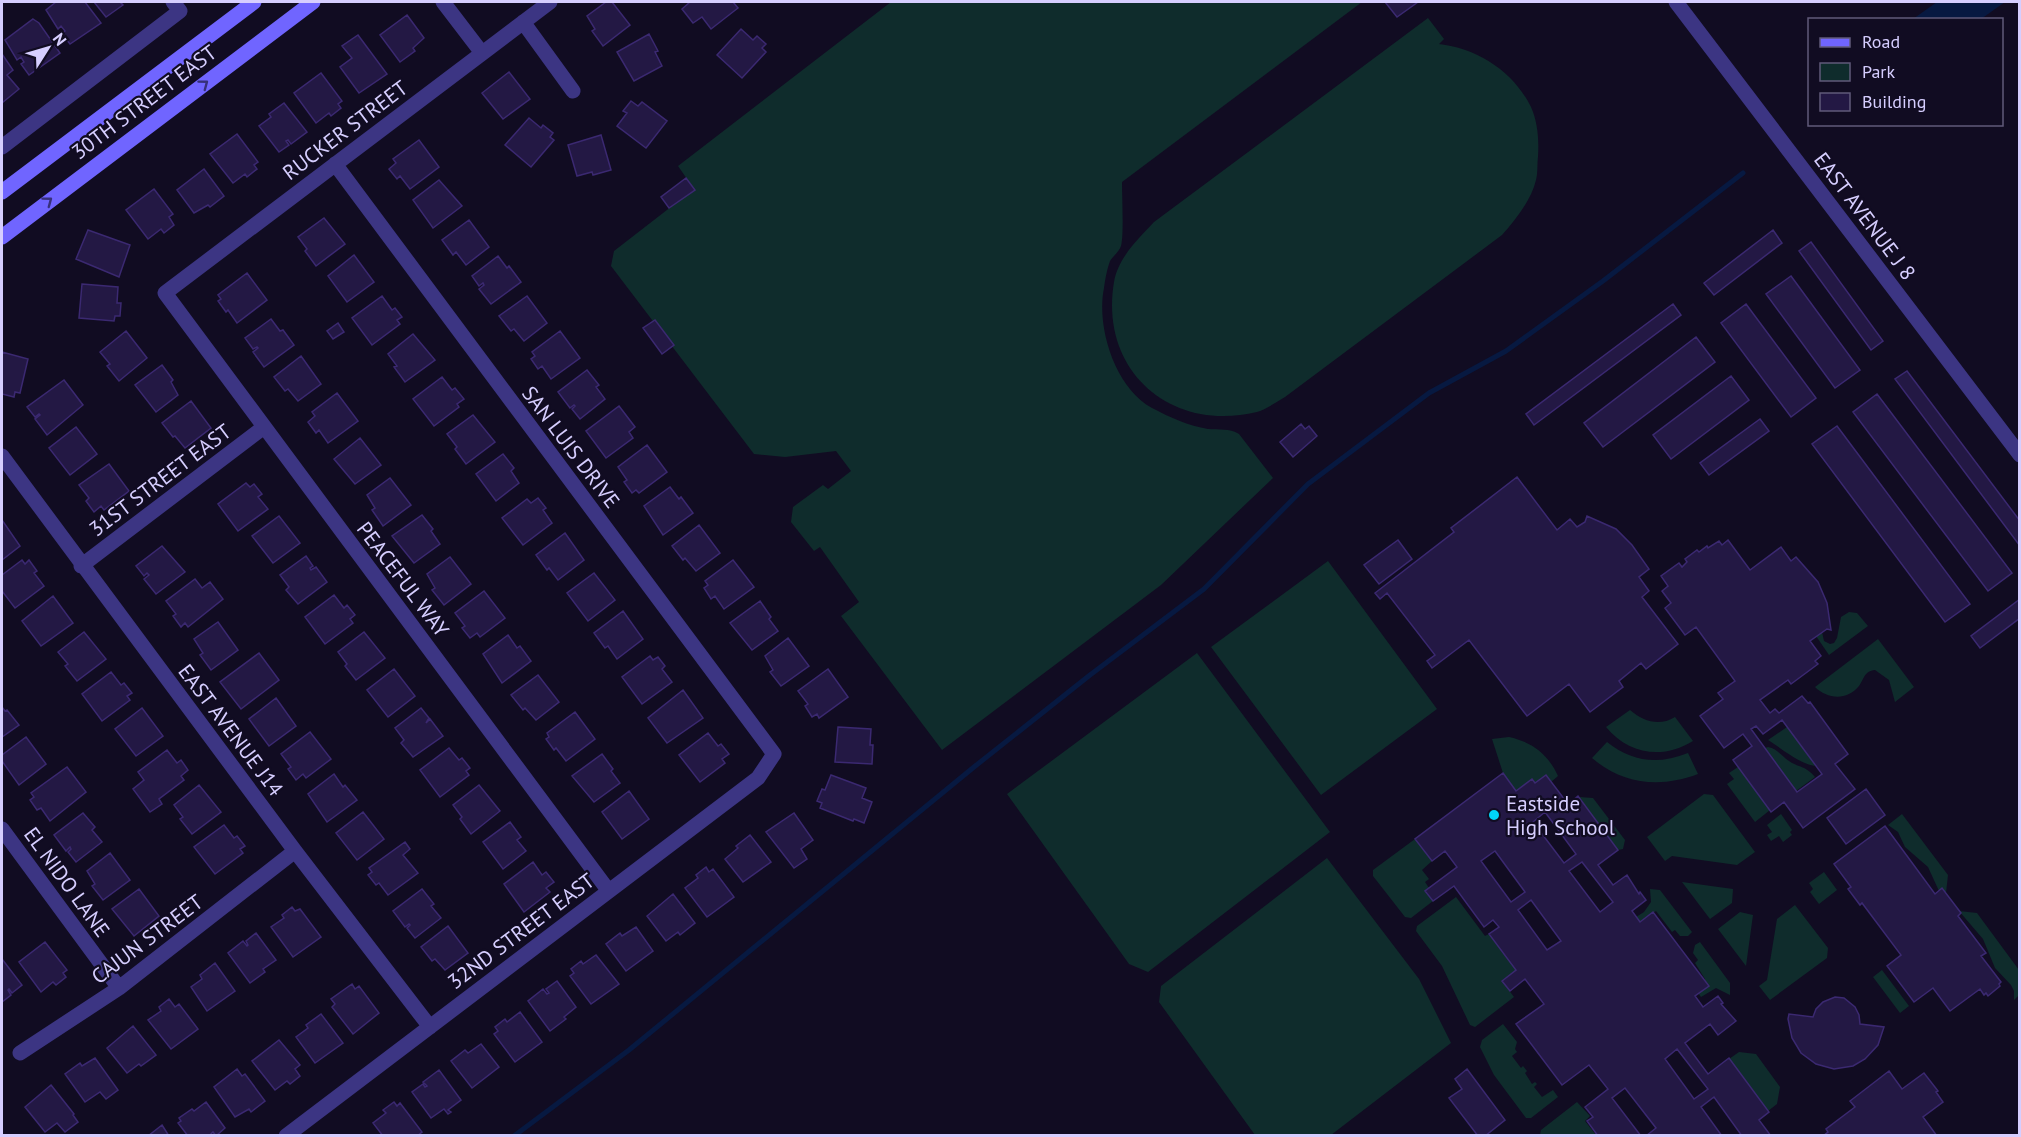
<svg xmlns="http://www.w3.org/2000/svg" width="2021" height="1137" font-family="'PT Sans',sans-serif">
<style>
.green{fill:#0f2c2c}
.water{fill:#071941}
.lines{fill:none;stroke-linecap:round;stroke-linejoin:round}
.stream{stroke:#071941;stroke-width:5}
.building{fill:#231844;stroke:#3b2971;stroke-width:1.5;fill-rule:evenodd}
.minor{stroke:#3c3583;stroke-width:15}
.tertiary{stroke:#3c3583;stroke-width:15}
.secondary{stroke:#7065ff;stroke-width:15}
.oneway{stroke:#37307a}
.poi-dot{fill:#00d3f9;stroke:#110c22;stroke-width:2}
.labels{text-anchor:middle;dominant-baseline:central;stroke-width:4.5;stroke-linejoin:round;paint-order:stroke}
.street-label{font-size:21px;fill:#d6ceff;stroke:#110c22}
.poi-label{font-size:21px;fill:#d6ceff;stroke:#110c22;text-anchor:start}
</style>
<rect width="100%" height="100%" fill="#110c22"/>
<path class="green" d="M891,2H1362L1122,182C1122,195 1124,236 1121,246C1119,252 1113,256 1110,261C1107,269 1105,280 1104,288C1096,327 1115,388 1152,408C1169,417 1189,426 1208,429C1219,430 1229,428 1239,434L1273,478L1161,585L942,750L841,616L859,602L820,547L814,551L791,522L793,507L823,485L828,489L851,471L836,451L785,457L754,454L611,266L614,251L694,189L678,166Z
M1428,18L1444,39L1439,44C1477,48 1514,72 1531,107C1538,123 1539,140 1538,157C1537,164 1538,173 1536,180C1531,201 1515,220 1502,235L1285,397C1276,402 1267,409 1257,412C1171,433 1099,371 1114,282C1118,258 1138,239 1154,222Z
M1328,561L1437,709L1321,795L1211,647Z
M1849,612L1857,613L1868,626L1829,655L1816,636L1822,632L1824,641L1830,644L1834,643L1837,638L1841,617Z
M1878,639L1914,687L1895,702L1889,680L1875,670C1864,671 1864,679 1859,686C1847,701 1827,699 1815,687Z
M1197,653L1330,832L1148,972L1129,964L1007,794Z
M1630,710C1643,721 1659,727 1675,717L1693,741C1663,760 1628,754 1606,727Z
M1787,727L1816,766C1801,765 1781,748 1768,740Z
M1509,737C1532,742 1548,754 1558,776L1551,782L1546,775L1535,783L1532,779L1516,791L1503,773L1492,739Z
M1607,742C1632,762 1658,765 1688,753L1698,774C1661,788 1623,785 1592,758Z
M1768,747C1778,749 1781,756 1789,761C1799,768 1805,765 1815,777L1796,791L1765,748Z
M1738,767L1770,810L1755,822L1727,784L1734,779L1729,773Z
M1704,794L1713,795L1755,852L1737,865L1672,856L1665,861L1647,837Z
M1579,797L1593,798L1625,840L1623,849L1618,850Z
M1781,814L1792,830L1790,832L1792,835L1783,842L1779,836L1771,841L1767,835L1772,832L1767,825Z
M1902,814L1948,875L1946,893L1942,888L1939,891L1928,867L1905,847L1898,832L1888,825Z
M1415,839L1432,861L1422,870L1429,879L1425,882L1429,888L1425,891L1433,901L1411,918L1405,917L1373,876V870Z
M1327,858L1419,979L1451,1043L1331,1135H1255L1159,1002L1161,986Z
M1824,872L1837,890L1819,904L1810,892L1813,889L1809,883Z
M1682,882L1733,889L1732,903L1710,919Z
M1650,889L1660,890L1692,932L1688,936H1680L1675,930L1672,932L1656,911L1640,922L1636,917L1644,912L1651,902Z
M1456,897L1485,936L1489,934L1516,970L1502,981L1514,997L1475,1027L1470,1025L1442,966L1416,931L1417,926Z
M1795,905L1828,948L1827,958L1770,1000L1759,986L1767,980L1777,919Z
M1959,911L1977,913L2019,970V995L2014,1000V991L2011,985L1995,968L1983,939Z
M1740,912L1753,915L1746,966L1718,929Z
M1700,942L1730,983V995L1716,988L1701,997L1698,993L1705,979L1695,963L1698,960L1693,953L1695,945Z
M1882,970L1909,1006L1900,1013L1873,977Z
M1503,1024L1517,1042L1515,1049L1517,1052L1512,1056L1521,1068L1523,1066L1527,1071L1525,1073L1532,1084L1535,1082L1537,1084L1534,1087L1542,1097L1553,1090L1558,1097L1531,1118H1526L1494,1075L1480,1047L1482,1040Z
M1739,1052L1756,1054L1780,1087L1777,1104L1768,1111L1729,1059Z
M1577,1102L1590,1116L1585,1121L1596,1135H1540L1541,1130Z"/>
<path class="water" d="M1937,2H2005L1981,19H1913Z"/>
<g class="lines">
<path class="stream" d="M514,1136L629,1050L974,767L1090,675L1204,589L1308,484L1429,393L1506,351L1603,281L1743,173"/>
</g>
<path class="building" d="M56,2H85L101,23L70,44L62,34L65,31L61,26L58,29L46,10Z
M94,2H120L123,5L106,17Z
M606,2H612L630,25L603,46L592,31L595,29L587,16Z
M690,2H733L738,8L711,29L702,17L693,23L682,9Z
M1385,2H1418L1397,17Z
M407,15L424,38L413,48L415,51L400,62L380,35Z
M33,19L39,23L60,53L29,75L21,64L24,62L21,57L17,60L5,40Z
M741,29L753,40L757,36L766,44L762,48L766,52L742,78L717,55Z
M649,34L658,51L655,52L662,66L634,81L617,52Z
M358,35L387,74L359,93L340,67L352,58L342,46Z
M2,54L13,70L7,75L19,89L2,103Z
M509,72L530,99L503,119L482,93Z
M321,73L342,101L338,104L341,108L331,116L329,113L316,123L294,93Z
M631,101L638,106L642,102L667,121L646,148L617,126L627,113L623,111Z
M284,103L307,132L291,144L288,140L286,141L289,145L279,152L259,126L271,117L269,114Z
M529,118L541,128L543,125L553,133L550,137L554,140L531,167L505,145Z
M237,134L258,162L254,165L257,169L247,177L245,174L233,183L210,154Z
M601,135L611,170L593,175L592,172L577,176L568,145Z
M419,140L439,167L410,189L400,176L397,179L389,169L396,163L393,159Z
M204,169L224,196L210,207L208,205L194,213L177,190Z
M686,178L695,190L669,208L661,197Z
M439,180L462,206L433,228L413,200Z
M154,189L173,214L169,217L174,225L164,233L161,229L148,239L126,210Z
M324,218L345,244L316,266L305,251L307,249L298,237Z
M469,220L489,247L466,265L456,252L453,255L442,240Z
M88,230L130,245L119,277L76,259Z
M1773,230L1782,243L1714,295L1704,283Z
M1811,242L1883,341L1871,350L1799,251Z
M354,255L374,282L347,302L328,276Z
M498,256L507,268L509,266L521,282L491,304L479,289L484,285L483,283L479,286L472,276Z
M247,273L267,300L237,323L228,310L226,312L218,301L221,299L218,295Z
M1791,276L1860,370L1835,388L1766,294Z
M82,284L118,287L117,303H121L120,316H115L114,321L79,318Z
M382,296L392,310L395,308L402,317L397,320L400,324L372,345L352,318Z
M527,296L547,323L524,341L514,329L511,331L499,316Z
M1673,304L1681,315L1534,425L1526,414Z
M1746,304L1816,398L1791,417L1721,323Z
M271,319L280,331L283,330L294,345L264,367L253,352L258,348L257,347L253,349L245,338Z
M655,320L674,345L662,354L643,328Z
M338,323L344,332L333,339L327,331Z
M126,331L147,358L119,381L107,366L110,364L100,352Z
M560,331L580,358L551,379L542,366L538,369L531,359L535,356L532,352Z
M413,334L435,360L405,382L394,367L397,366L388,354Z
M1696,337L1715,362L1603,447L1584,423Z
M2,352L28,359L20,393L15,392L14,397L2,394Z
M301,356L321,384L298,401L288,389L285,391L274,377Z
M162,365L173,380L171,382L178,395L156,412L135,385Z
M587,370L599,385L596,387L605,399L580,419L572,409L575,406L574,405L570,408L558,392Z
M1907,371L2020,521V546L1895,379Z
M1731,376L1749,400L1671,459L1653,435Z
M442,377L452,390L455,388L464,399L457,404L459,407L434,426L413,399Z
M64,380L83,405L47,435L35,419L40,415L39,414L35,417L27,407Z
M337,393L358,421L328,443L319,430L316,433L308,422L315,416L312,412Z
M1877,394L2012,573L1988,591L1853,412Z
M191,401L211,428L185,448L175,436L173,437L162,423Z
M619,406L635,427L629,432L633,438L606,458L586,431Z
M473,415L495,442L466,464L455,449L457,447L447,434Z
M1760,419L1769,431L1709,475L1700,463Z
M1301,424L1305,429L1309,426L1317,436L1293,457L1280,442Z
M1837,426L1970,604L1945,622L1812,444Z
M76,427L97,454L70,475L49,448Z
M360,438L381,465L355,484L334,459Z
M647,445L667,472L639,493L636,490L632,493L624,482L627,480L618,467Z
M503,454L514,468L511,471L519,483L496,501L476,474Z
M109,464L129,491L104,510L101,506L94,512L86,501L89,498L79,485Z
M1517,477L1557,530L1570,519L1577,527L1585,522L1587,516L1616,529L1632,545L1649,569L1639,577L1649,591L1642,597L1678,644L1646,669L1641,663L1619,681L1623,687L1590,712L1569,684L1527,716L1469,640L1432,668L1427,661L1435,655L1387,593L1380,599L1375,593L1454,532L1451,528Z
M390,478L411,505L383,526L372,510L375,508L367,495Z
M246,483L250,487L254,484L262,494L258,497L268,509L238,531L218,504Z
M670,487L679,499L681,497L693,513L663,535L644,506Z
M538,498L546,508L543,510L552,523L523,545L502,518L527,499L531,503Z
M422,515L433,529L431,531L440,544L414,563L392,536Z
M279,516L300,543L273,563L252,536Z
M2,520L20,546L2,560Z
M699,525L720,553L696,571L685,558L683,560L672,546Z
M565,533L584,560L558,580L549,568L547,570L536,555Z
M1398,540L1412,559L1379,584L1364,565Z
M1728,540L1750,570L1781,547L1791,561L1796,557L1818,582L1827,603L1831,630L1827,629L1810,641L1821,656L1815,661L1818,664L1791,684L1788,680L1760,700L1770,713L1775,709L1779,713L1802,696L1808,703L1810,702L1848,754L1835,764L1855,789L1803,828L1784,802L1771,812L1733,760L1752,746L1743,734L1724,748L1700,716L1723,699L1718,693L1735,681L1696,627L1685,635L1665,608L1671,603L1662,591L1668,586L1661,576L1679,563L1682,567L1687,562L1685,559L1697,550L1699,552L1707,546L1708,548L1719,541L1722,545ZM1782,720L1822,774L1797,792L1751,729L1756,726L1763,734Z
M162,546L185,572L156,594L144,579L149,575L147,573L144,576L136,566Z
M306,556L313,566L310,568L311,570L316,567L327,582L298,604L286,590L289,587L280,575Z
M450,557L471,584L444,605L432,590L435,588L427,574Z
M22,560L25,564L29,560L37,571L34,573L44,586L15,608L2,591V575Z
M733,560L754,587L724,609L715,596L711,599L704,588L708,585L705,581Z
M594,573L615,600L588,621L567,593Z
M195,579L202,588L210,582L223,599L188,627L185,623L181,627L173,616L176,614L166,601Z
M484,591L505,618L480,637L477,633L470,638L462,628L465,626L455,613Z
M334,595L344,608L347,605L355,615L350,619L353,623L325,644L305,617Z
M53,596L73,623L41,646L22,621Z
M2020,599V618L1980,648L1971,636Z
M760,601L771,617L769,619L778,631L752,650L730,623Z
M623,611L643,639L617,659L608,646L605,648L594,633Z
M218,622L238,650L211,670L200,655L203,653L194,639Z
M84,632L106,659L77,681L65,666L68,664L58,652Z
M364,632L385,658L356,680L345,666L347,664L338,652Z
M508,635L517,648L520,646L531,661L502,683L483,654Z
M788,638L809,666L781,686L770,672L773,670L765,656Z
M259,653L279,680L241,709L220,682Z
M650,656L653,660L658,657L665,666L662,669L672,682L642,704L622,677Z
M394,669L415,696L388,717L367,690Z
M828,669L848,697L819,718L817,714L812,717L805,706L808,704L798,691Z
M111,672L121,685L124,683L132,693L127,696L130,700L102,721L82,694Z
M538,675L559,702L536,720L525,708L523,710L511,695Z
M683,690L703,718L667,743L648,718Z
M276,698L296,726L269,746L249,719Z
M2,707L5,711L7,710L19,725L2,737Z
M142,708L163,736L136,756L115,729Z
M421,708L429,718L426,723L430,719L443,736L413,757L401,743L404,740L395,728Z
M575,712L595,739L566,761L556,748L554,750L546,739L549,737L547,733Z
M838,727L871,729L870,745H873L872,764L835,762Z
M310,732L331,759L306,778L303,774L296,780L288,769L291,767L281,754Z
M708,733L718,746L721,744L729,754L722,759L725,763L700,782L679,755Z
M26,737L46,764L19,785L2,761V755Z
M449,748L459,760L462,758L470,768L466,771L469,775L440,797L420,770Z
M167,750L177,763L181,760L188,770L181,776L184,780L159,799L162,804L150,812L133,789L144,780L138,772Z
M602,754L613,769L611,771L620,783L594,802L572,776Z
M67,767L86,792L50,821L41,808L37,810L30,800L34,797L31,793Z
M1503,773L1516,791L1532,779L1535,783L1546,775L1568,804L1578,796L1618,850L1598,865L1613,885L1627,875L1639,894L1640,892L1646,900L1632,911L1640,922L1653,912L1709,986L1695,996L1703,1007L1718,996L1723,1003L1721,1004L1736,1021L1718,1035L1710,1024L1685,1043L1708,1074L1729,1058L1769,1112L1759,1120L1771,1136H1742L1714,1097L1701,1107L1722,1136H1646L1656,1128L1625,1088L1612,1098L1641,1136H1598L1587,1121L1593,1117L1585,1107L1608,1089L1589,1065L1562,1085L1516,1024L1544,1004L1525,979L1510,991L1502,981L1516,970L1489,934L1499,927L1493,920L1484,927L1454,886L1433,901L1425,891L1457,867L1445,851L1432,861L1415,839ZM1545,812L1576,854L1564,863L1533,822ZM1495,851L1525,892L1511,902L1481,861ZM1582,862L1613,902L1600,912L1569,871ZM1531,900L1561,941L1547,950L1518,910ZM1677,1049L1708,1089L1694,1099L1665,1059Z
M334,774L343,787L345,785L357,800L327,822L308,794Z
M831,775L866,788L862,798L872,802L864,823L854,819L853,821L820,808L822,803L817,801L822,789L825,790Z
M199,785L221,812L192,834L180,819L183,817L174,805Z
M479,785L500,811L471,834L460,819L462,817L453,805Z
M1866,789L1885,815L1846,844L1827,818Z
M629,791L649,819L622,839L602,812Z
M363,812L384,839L357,860L336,833Z
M83,813L95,827L92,830L102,842L76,862L68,852L71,849L70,847L66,851L54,835Z
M794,813L813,840L801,849L807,859L794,868L766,832Z
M510,822L521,837L517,840L526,851L503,869L483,842Z
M224,825L234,838L237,836L245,846L240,849L243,853L215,874L194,847Z
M1885,826L1935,894L1942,888L1961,913L1958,916L1986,953L1981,956L2001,982L1999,984L2000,986L1988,996L1986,993L1984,995L1980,989L1950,1011L1933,988L1914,1002L1887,966L1901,955L1862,903L1860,905L1848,889L1851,887L1834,864Z
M750,835L771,862L743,882L725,859L738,848L736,846Z
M405,842L410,849L403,855L418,873L388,895L379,883L376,885L368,875L372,872L369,868Z
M110,853L130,880L103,900L92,886L95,884L87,871Z
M533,862L542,875L546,872L554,882L546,888L550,892L524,912L504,884Z
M706,867L709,872L713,869L734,897L707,917L685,888L698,878L696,875Z
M139,889L159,916L134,936L112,909Z
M422,889L434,904L431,906L441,918L415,938L407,928L410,925L409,924L405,927L393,911Z
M673,894L695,923L680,935L678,932L666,941L647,916Z
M292,907L295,911L300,909L321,937L293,957L271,927L284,918L282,915Z
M448,926L468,953L445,970L435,959L432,961L421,947Z
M636,927L653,951L626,971L606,944L620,933L622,936Z
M256,933L276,960L263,969L265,972L250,983L228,953L243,941L247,946L248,945L246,941Z
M45,942L67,970L63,973L66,977L56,985L53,982L41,992L19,962Z
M596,955L619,984L591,1004L570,976L574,973L571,969L581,961L583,964Z
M2,959L22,985L12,993L9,989L8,990L11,995L2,1002Z
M215,963L235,991L207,1011L191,987L202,979L200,975Z
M557,981L576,1007L564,1017L566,1019L550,1031L528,1001L543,989L547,994L549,993L546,989Z
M352,984L355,989L359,986L379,1013L353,1034L332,1007L335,1004L331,999Z
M1835,997L1844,998L1855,1007L1859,1015L1860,1024L1884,1027L1878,1045L1865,1059L1853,1066L1834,1069L1816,1064L1801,1053L1792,1038L1788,1019L1789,1014L1813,1017L1816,1009L1823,1002Z
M169,999L175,1007L179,1004L198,1029L171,1049L148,1020L161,1011L159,1007Z
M520,1012L542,1042L515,1062L494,1034L498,1031L495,1027L505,1019L507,1022Z
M321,1014L343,1043L315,1063L296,1037L308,1028L306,1025Z
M133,1026L156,1055L141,1066L139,1064L127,1073L107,1048Z
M279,1040L300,1065L295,1069L300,1076L290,1084L287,1081L275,1090L252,1061Z
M481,1044L499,1067L472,1088L451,1061L465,1050L468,1053Z
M95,1058L118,1090L106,1099L100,1092L85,1102L65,1074L80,1063L82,1066Z
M237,1069L242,1076L245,1074L265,1101L251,1112L249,1109L235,1117L214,1087Z
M1467,1069L1505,1120L1485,1136H1478L1449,1098L1462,1089L1455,1079Z
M439,1070L461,1100L448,1110L451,1112L448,1114L444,1109L431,1118L412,1092L423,1084L425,1087L427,1086L423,1082Z
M1889,1071L1902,1089L1924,1073L1938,1091L1936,1092L1943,1102L1923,1117L1937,1136H1823L1828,1132L1826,1129L1855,1107L1850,1101Z
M51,1085L74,1114L73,1115L78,1122L65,1132L57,1123L45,1132L25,1107Z
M206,1102L225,1128L216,1136L213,1132L211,1134L212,1136H188L178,1123L181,1121L179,1118L192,1109L194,1111Z
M394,1102L397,1106L400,1103L422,1132L417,1136H383L373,1123L386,1113L383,1110Z
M162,1125L169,1136H148Z"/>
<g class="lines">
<path class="minor" d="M443,2L482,53
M550,2L165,293L608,890
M523,22L573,91
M2,147L180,11L173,2
M2,456L295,851L430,1027
M81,566L264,427
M2,829L119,988
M20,1053L119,988L295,851
M286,1136L758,778L774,754L335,164"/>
<path class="tertiary" d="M1676,2L2020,455"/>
<path class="secondary" d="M2,192L254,2
M2,237L313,2"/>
</g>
<defs><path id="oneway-chevron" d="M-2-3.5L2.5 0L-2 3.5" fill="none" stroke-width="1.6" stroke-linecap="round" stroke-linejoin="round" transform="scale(1.5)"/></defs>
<g class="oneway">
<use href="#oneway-chevron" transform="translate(204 84) rotate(-37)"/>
<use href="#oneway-chevron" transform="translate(48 201) rotate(-37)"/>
</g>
<circle class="poi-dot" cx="1494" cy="815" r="6"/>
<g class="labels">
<g class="street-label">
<text transform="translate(144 102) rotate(-37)">30TH STREET EAST</text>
<text transform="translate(345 130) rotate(-37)">RUCKER STREET</text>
<text transform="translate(1865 216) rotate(53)">EAST AVENUE J 8</text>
<text transform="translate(571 447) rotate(53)">SAN LUIS DRIVE</text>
<text transform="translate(160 480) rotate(-37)">31ST STREET EAST</text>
<text transform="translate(403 579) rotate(53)">PEACEFUL WAY</text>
<text transform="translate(231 730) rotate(53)">EAST AVENUE J14</text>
<text transform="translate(67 882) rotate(54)">EL NIDO LANE</text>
<text transform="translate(521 931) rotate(-37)">32ND STREET EAST</text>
<text transform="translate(147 939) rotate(-37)">CAJUN STREET</text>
</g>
<g class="poi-label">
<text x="1506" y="803">Eastside<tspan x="1506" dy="24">High School</tspan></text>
</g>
</g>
<rect width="2021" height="1137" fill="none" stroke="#d6ceff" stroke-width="6"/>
<rect x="1808" y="18" width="195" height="108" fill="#110c22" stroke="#605a7a" stroke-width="1.5"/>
<rect x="1820" y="38" width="30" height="9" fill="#7065ff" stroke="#605a7a" stroke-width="1.5"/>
<text x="1862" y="48" font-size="18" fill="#d6ceff">Road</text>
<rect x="1820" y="63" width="30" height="18" fill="#0f2c2c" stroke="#605a7a" stroke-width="1.5"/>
<text x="1862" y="78" font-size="18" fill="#d6ceff">Park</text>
<rect x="1820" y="93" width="30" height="18" fill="#231844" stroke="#605a7a" stroke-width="1.5"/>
<text x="1862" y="108" font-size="18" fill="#d6ceff">Building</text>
<g transform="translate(48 48) rotate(53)" stroke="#110c22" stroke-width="4.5" paint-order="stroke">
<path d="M0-4.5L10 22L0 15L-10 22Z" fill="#d6ceff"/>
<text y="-9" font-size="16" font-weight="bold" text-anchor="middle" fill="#d6ceff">N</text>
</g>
</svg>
